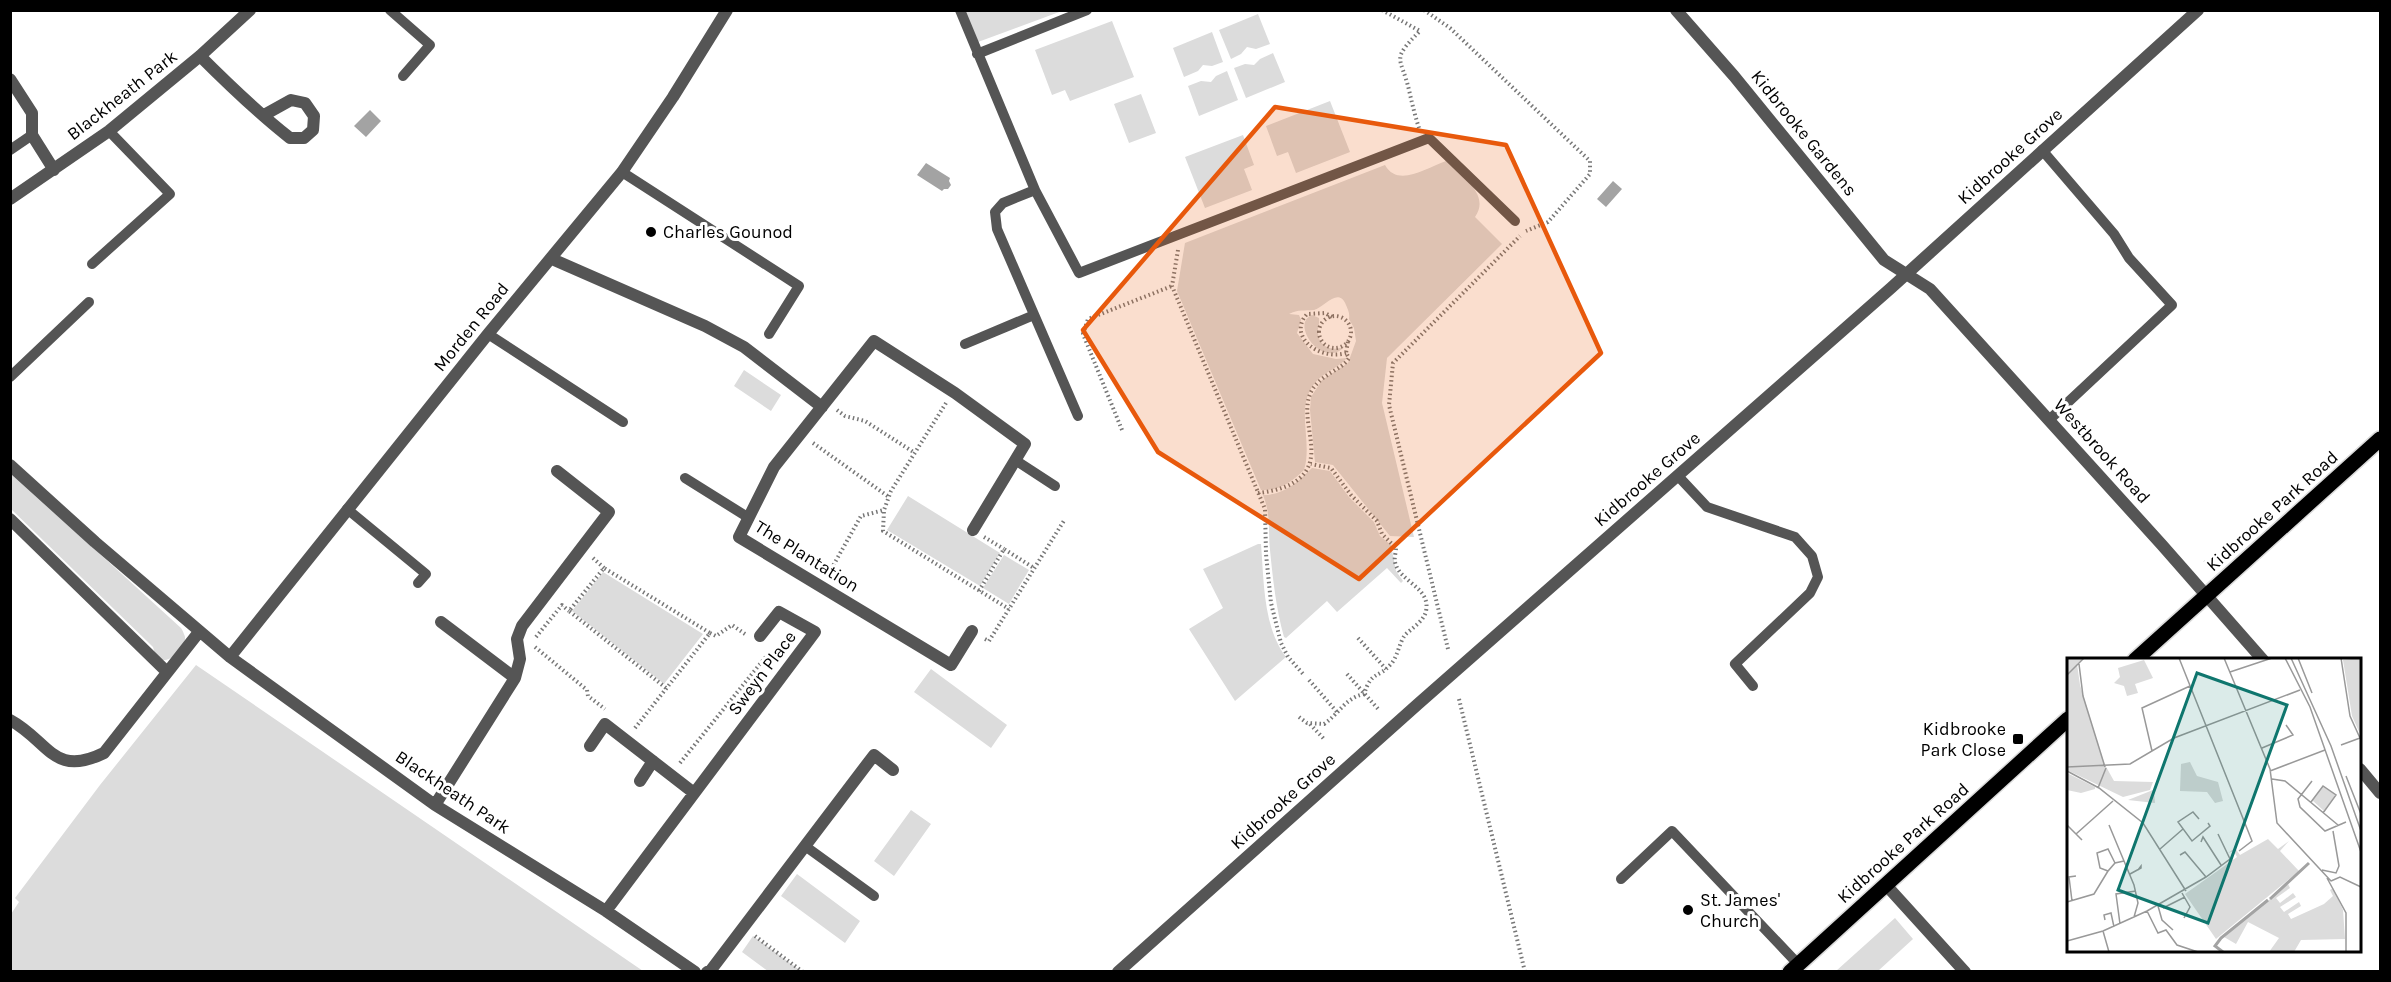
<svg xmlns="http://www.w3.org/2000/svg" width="2391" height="982" font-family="Karla,sans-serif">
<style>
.green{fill:#dcdcdc}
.water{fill:#a3a3a3}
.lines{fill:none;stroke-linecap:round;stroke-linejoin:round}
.primary-casing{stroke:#dbdbdb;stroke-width:18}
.path{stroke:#777;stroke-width:4;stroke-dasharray:1.5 3;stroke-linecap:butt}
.service{stroke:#555;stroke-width:10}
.minor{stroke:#555;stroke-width:12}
.primary{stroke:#000;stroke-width:15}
.marked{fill:#e8590c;fill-opacity:0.2;stroke:#e8590c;stroke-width:4.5;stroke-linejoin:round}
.poi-dot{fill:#000;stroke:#fff;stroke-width:2}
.labels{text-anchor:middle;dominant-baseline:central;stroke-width:6;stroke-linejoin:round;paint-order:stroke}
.street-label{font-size:18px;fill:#000;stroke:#fff}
.poi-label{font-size:18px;fill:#000;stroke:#fff;text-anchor:start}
.inset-river{fill:none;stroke:#a3a3a3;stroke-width:3}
.inset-road{fill:none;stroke:#999;stroke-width:1.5}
.view{fill:#0f766e;fill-opacity:0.15;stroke:#0f766e;stroke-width:3}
.inset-edge{fill:none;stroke:#000;stroke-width:3}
</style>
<rect width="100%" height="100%" fill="#fff"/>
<path class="green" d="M965,11H1062L978,42Z
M1258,14L1270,44L1256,49L1247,47L1241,54L1231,59L1219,30Z
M1112,21L1134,77L1070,101L1065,90L1052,95L1035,50Z
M1212,32L1223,62L1212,66L1203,65L1198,71L1184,77L1173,48Z
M1273,53L1285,82L1246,98L1234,68L1245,64L1254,65L1260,59Z
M1227,71L1238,100L1199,116L1188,86L1201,81L1211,82L1216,76Z
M1141,94L1156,133L1129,143L1114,104Z
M1330,101L1350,152L1296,173L1288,152L1277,156L1266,126Z
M1243,135L1254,165L1244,169L1252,190L1205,208L1185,157Z
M1446,161C1461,176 1491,194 1475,217L1502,244L1387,358L1382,403L1414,537L1390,536L1333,465L1315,462L1310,410L1311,397L1322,380L1348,363L1356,341L1354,328L1349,319C1350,313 1348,310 1346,305C1339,286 1324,307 1314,310C1305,311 1298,309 1289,314L1299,315L1301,320L1297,333L1313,354L1336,359L1347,358C1337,369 1323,372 1314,384C1295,408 1313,442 1304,470C1292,482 1279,491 1261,490L1177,291L1185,243L1385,165C1398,188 1426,168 1446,161Z
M1312,315L1319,318C1320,324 1317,328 1318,333C1319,348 1334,352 1345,346C1324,371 1289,324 1312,315Z
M744,370L781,395L771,411L734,386Z
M1312,468L1330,471L1349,497L1374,522L1380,536L1391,545L1396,571L1403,581L1401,583L1387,568L1337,612L1327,601L1286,638L1284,637C1276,608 1273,580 1270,550C1268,529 1271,515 1263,495C1284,495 1298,482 1312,468Z
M10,472L181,628C182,629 185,636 185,637C186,648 172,661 162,660L155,654L153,647L11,509Z
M908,496L1000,553L980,586L887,530Z
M1258,544H1261C1264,581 1263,627 1286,657L1235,701L1189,629L1223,608L1203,569Z
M1004,555L1029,570L1009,604L983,588Z
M603,572L703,634L664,684L572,611Z
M196,665L643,971H11V914L19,902L15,898L100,785Z
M931,669L1007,725L991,748L914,692Z
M911,810L931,824L894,876L874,861Z
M797,874L860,921L845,943L781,896Z
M1895,918L1913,939L1878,971H1836Z
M753,936L801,971H768L765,969L742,952Z"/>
<path class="water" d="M370,110L381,121L366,137L354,126Z
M926,163L950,178L949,181L951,185L948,189H944L942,191L917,175Z
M1613,181L1622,189L1606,207L1597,199Z"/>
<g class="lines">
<g class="primary-casing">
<path id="primary" d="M2135,660L2380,439
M1790,972L2068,719"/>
</g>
<path class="path" d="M1382,10L1420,31C1390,61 1401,56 1409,90C1412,103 1415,116 1419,128
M1424,10L1450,28L1590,161V174L1548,222L1526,231
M1178,250L1172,286L1265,509L1266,554L1271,603L1281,643L1288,657L1304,675
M1319 332a16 16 0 1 1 32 0a16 16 0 1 1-32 0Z
M1332,317L1325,313L1307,314C1287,336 1319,361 1346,353
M946,403L891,491L884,510L883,531L1009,609
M837,410L845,416L865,421L915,453
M1122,430L1083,334L1088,319L1172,286
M813,443L889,497
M1258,493C1274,491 1289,488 1301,477C1325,454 1298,419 1311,392C1321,373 1341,371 1349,358L1346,353L1348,341
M984,537L1004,549
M593,558L604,568
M2205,563L2207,561
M829,573L861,516L884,510
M979,591L1004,549L1034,568
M710,633L716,636L732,625L745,634
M536,637L562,605L569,611
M1358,638L1386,669
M985,639L989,641L1065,519
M535,647L587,690L588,696L605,709
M1448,649L1389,405L1393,363L1520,236
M1347,674L1379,710
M1309,680L1337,712
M1459,699L1525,972
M1299,717L1307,723L1324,724C1340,713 1345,698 1364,694C1372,670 1378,679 1391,664C1398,656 1399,643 1405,635C1412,628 1424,621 1426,611C1431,587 1399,582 1395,562C1394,558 1396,552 1396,548L1382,534L1377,521L1351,495L1331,468L1311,464
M1310,724L1324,739
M635,728L710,633L604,568L569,611L666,688
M680,763L769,653
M755,936L803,972"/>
<path class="service" d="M390,10L430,45L403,76
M960,10L1035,190L1079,273L1429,138L1515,221
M977,54L1087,10
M10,150L32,135
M2042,150L2114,234L2129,258L2172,305L2049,420
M622,172L799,286L769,334
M1035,190L1003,203L995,212L997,229L1078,416
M92,264L170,194L109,131
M488,334L623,422
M965,344L1034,315
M10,377L89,302
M1015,460L1055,486
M1678,476L1707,507L1795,537L1812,556L1818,577L1810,593L1735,664L1753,686
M685,478L749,518
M347,509L426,574L418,583
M805,846L874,896
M1621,879L1672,831L1798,964"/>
<path class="minor" d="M1676,10L1734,76L1884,260L1930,289L2162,545L2263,660
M200,56C229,85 258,113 290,138H304L313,130L314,116L305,103L291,100L264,115
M10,79L32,113V135L54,170
M10,199L109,131L200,56L250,10
M552,259L705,326L744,347L822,407
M10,465L95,542L230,657L435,805L606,911L695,972
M10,519L167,672
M441,622L515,678
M972,631L951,665L739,537L774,467L874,341L955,393L1025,444L973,530
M230,657L488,334L622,172L673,97L727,10
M10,720C49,741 53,778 104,753L199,632
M590,746L605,724L694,793
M2360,769L2380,793
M640,781L653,761
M435,805L515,678L520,659L517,639L522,626L609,512L557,471
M1886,885L1965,972
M606,911L815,632L779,612L760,636
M707,972L711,970L874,755L893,770
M1118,972L1418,704L1891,288L2198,10"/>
<use href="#primary" class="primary"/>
</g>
<path class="marked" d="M1275,107L1506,145L1601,353L1359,579L1158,452L1083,330Z"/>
<g class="poi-dot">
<circle cx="651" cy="232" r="6"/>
<rect x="2012" y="733" width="12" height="12" rx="3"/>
<circle cx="1688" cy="910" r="6"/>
</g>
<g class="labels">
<g class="street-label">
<text transform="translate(122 95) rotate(-38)">Blackheath Park</text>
<text transform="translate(1804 133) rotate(51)">Kidbrooke Gardens</text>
<text transform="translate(2010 156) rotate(-42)">Kidbrooke Grove</text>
<text transform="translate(471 327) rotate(-51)">Morden Road</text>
<text transform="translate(2102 451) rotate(48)">Westbrook Road</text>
<text transform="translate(1647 479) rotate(-41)">Kidbrooke Grove</text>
<text transform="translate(2272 511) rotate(-42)">Kidbrooke Park Road</text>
<text transform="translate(807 556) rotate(32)">The Plantation</text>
<text transform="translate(762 673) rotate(-53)">Sweyn Place</text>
<text transform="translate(453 792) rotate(34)">Blackheath Park</text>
<text transform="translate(1283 801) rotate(-42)">Kidbrooke Grove</text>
<text transform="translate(1903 843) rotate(-42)">Kidbrooke Park Road</text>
</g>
<g class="poi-label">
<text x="663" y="232">Charles Gounod</text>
<text x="2006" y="729" text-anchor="end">Kidbrooke<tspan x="2006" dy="21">Park Close</tspan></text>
<text x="1700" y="900">St. James'<tspan x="1700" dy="21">Church</tspan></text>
</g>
</g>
<g transform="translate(2067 658)">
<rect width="294" height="294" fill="#fff"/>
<path d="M0,0H16L10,6L13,27L37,105L47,123L86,124L83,132L56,139L0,112ZM294,0V78L285,58L276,2ZM77,2L86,20L68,26L71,35L60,38L57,28L47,25L53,19L51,10ZM123,104L130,118L151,124L156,143L148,145L140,134L113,133L114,106ZM0,115L28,129V131L14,135L0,132ZM256,128L268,137L257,153L245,142ZM87,133L88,145L61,142L86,132ZM201,181L211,191L222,183L213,193L232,213L149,281L118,236L170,199L167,193L161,195L168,190L173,197ZM221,226L223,230L209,240L213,245L226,235L229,239L213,249L217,254L232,244L234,248L221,256L224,261L257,246L266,238L263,232L266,230L276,252L278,281L234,282L227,294H202L212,280L181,264L169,286L157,279Z" fill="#dcdcdc"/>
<path class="inset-river" d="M203,241L242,205M156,294L148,288L154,280L201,242"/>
<path class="inset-road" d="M112,0L185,183L172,193M157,0L203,111L210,165L264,223M218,0L243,49L294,194M224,0L264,88L294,173M231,0L245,35M274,0L283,58L293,80M12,6L16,38L38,109M163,14L205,0M0,17L17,0M274,87L293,80M195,90L226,77L219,67M85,93L75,50L123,28M0,109L63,106L107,80L233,32M0,113L32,130L76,165L119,233M203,113L258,92M279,118L294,156M205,121L218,123L271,167M245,123L231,141L233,149L258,173L279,164M31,130L39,110M244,144L256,128L269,137L256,155M132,161L126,154L111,164L125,183L143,168L141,165M0,167L15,182M42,167L67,227L71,245L67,259M9,176L46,143M134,184L136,179L154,207M93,191L116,171M113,197L118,194L139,219M48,205L41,191L30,195L33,210L41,213L48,205L57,203M255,212L269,215L272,208L266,173M63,216L74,210V208L71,212M260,220L279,255V294M264,223L273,219L294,229M115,235L123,249L117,260M5,243L2,219L9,218M0,244L27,236L41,213M91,248L95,262L106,272M96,250L118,239M80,253L91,275L99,272L110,287L131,294M38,262L37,257L44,255L47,269M53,266L49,236L69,233M36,273L42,294M0,283L36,273L80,253L139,219L163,201L151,176"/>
<path class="view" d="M130,15L220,47L141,265L51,232Z"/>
<rect width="294" height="294" class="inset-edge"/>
</g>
<rect width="2391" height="982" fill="none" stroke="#000000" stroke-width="24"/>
</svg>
